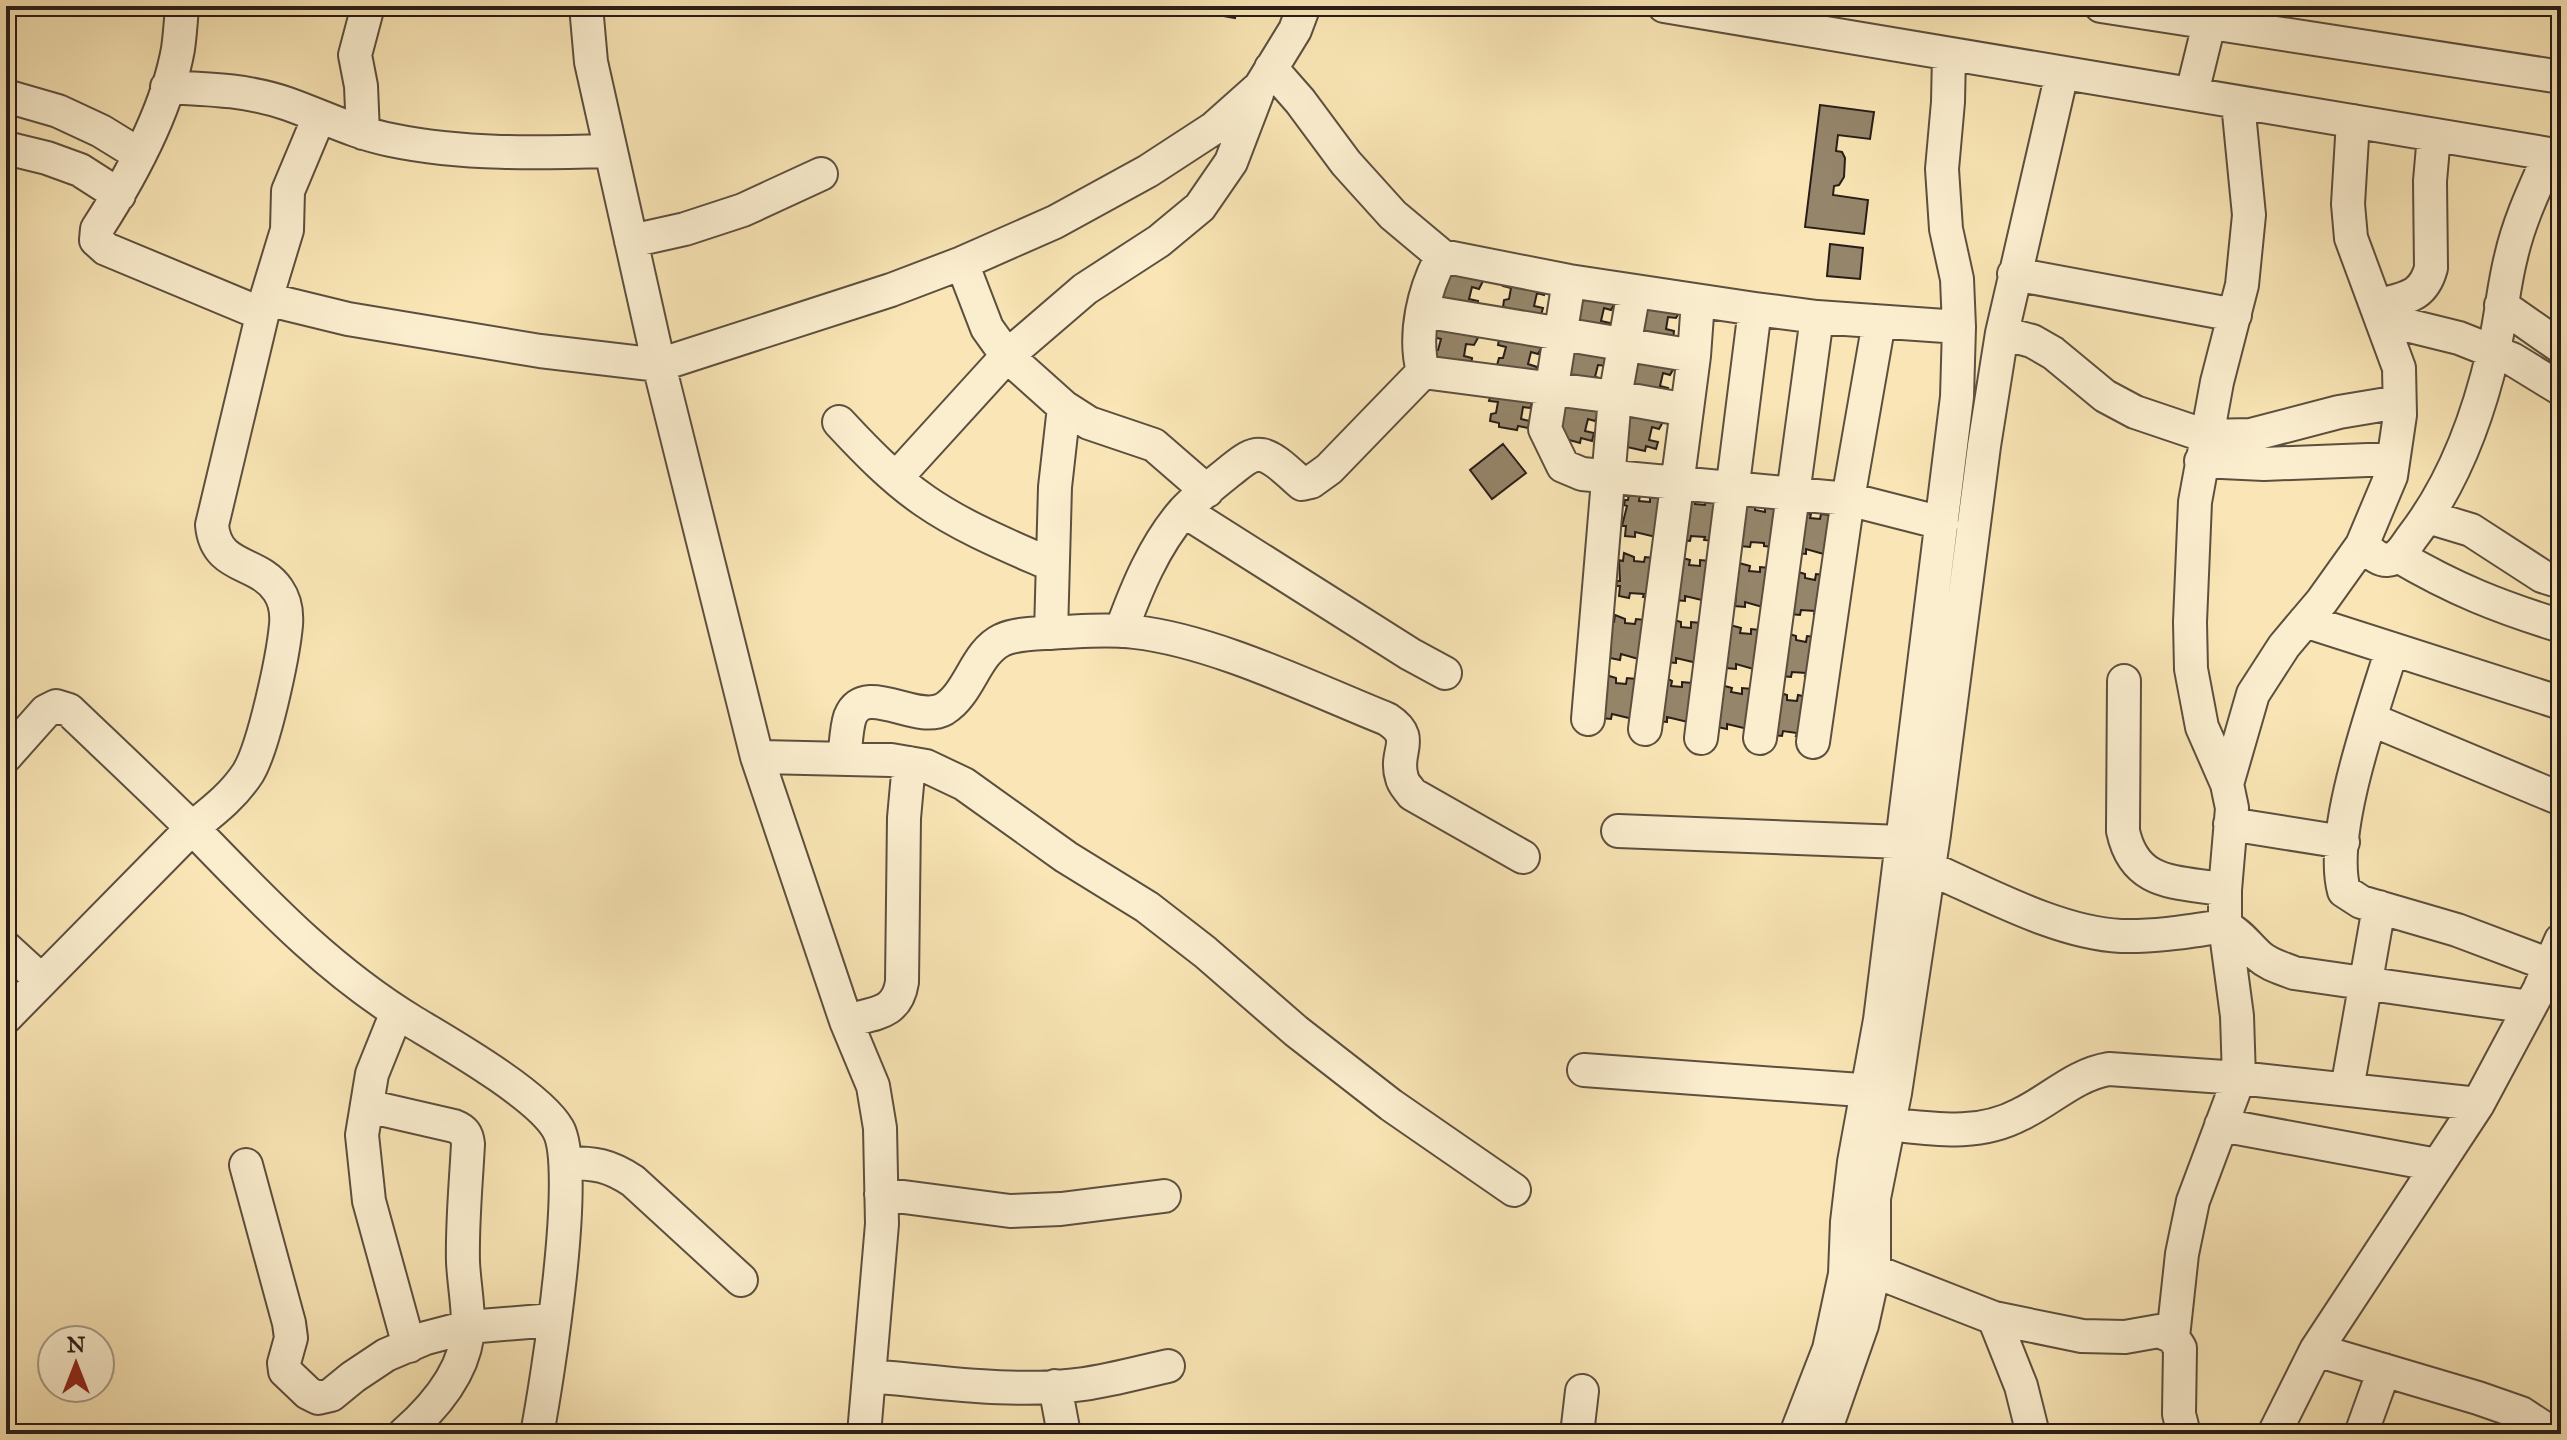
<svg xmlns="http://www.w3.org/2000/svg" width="2567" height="1440" font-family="'IM FELL Great Primer',serif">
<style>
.building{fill:#95856a;stroke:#291d18;stroke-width:2}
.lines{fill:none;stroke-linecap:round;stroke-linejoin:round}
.minor-casing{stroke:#5d4f3f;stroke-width:36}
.minor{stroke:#fbeecf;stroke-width:32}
</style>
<rect width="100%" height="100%" fill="#f9e5b5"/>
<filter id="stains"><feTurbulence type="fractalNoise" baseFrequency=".0025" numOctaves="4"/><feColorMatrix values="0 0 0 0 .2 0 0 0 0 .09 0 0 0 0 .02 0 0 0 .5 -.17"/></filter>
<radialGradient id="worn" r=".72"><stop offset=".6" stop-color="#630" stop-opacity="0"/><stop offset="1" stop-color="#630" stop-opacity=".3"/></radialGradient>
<path class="building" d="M1168,6H1237L1235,18Z
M1820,105L1874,112L1870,139L1838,135L1836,151L1842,152L1845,158L1844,177L1839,185L1834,186L1833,195L1868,200L1864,234L1805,227Z
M1830,244L1863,248L1860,279L1827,276Z
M1452,268L1484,279L1479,289L1472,287L1469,299L1478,301L1476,309L1438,300L1440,293H1444Z
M1506,276L1545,291L1544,295L1537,293L1534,306L1543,308L1541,315L1511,313L1512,309L1503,307L1504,300L1509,299L1511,288L1503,286Z
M1584,289L1616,301L1611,310L1604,308L1601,321L1610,323L1608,330L1570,321Z
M1649,297L1681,309L1676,318L1668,317L1666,329L1674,331L1673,339L1635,330Z
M1436,326L1479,336L1474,345L1466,344L1464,356L1472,358L1471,366L1433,357L1434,350H1438L1441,339L1433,337Z
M1500,334L1543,345L1538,354L1531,352L1528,364L1537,367L1535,374L1497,365L1499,358H1503L1506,347L1498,345Z
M1579,345L1610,357L1606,366L1598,365L1595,377L1604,379L1565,378L1570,371L1573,360L1565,358Z
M1648,358L1675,366L1670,375L1663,373L1660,386L1668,388L1667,395L1629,386L1631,379H1635L1637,368L1630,366Z
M1492,390L1535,398L1530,408L1523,407L1521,419L1530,421L1528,428L1518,426L1517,430L1499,427V423L1490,421L1491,414L1496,413L1498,402L1489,401Z
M1557,401L1600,411L1595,421L1588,419L1585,431L1594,433L1592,441L1581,438L1580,443L1562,438Z
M1621,409L1664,420L1659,429L1652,427L1649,440L1658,442L1656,449L1646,446L1645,451L1627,447L1628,443L1618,440Z
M1503,444L1526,473L1492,499L1470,470Z
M1629,493L1640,496L1639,501L1650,502V497L1659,498L1656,537L1635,532V537L1625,536L1626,526H1622L1627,506L1624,505L1625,500H1628Z
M1691,499L1695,500V504L1705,505L1706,500L1715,501L1712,541L1704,540L1705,537L1691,536L1690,541L1680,540Z
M1745,503L1755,506V510L1765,512V507H1775L1772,547L1764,546V543L1751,542L1750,547L1740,546Z
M1806,513L1811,514L1810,518L1820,519L1821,514L1830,515L1827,555L1806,549V554L1796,553Z
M1624,553L1634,557V561L1644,562L1645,557L1654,558L1651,598L1643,597L1644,594L1630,593L1629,598L1619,596L1620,586H1616L1617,581H1620L1619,560L1623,561Z
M1679,557L1690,560L1689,565L1700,566V560L1710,561L1706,601L1685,596V601L1675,600Z
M1739,563L1750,566L1749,571L1760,572V567L1770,568L1766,608L1745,602V607L1735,606L1736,596H1732L1735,570H1738Z
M1795,571L1805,574V578L1815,580L1816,574L1825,575L1821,615L1814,614L1815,611L1801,610L1800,615L1790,614Z
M1615,615L1625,619V623L1635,624L1636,619L1645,620L1642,660L1621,654L1620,660L1610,658L1611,648H1607L1612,628H1610V622H1614Z
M1670,619L1681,622V627L1691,628V622L1701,623L1697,663L1676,658V663L1666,662Z
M1730,625L1741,628L1740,633L1751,634V629L1760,630L1757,670L1736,664V669L1726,668Z
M1786,633L1796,636V640L1806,642L1807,636L1816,637L1813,677L1805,676L1806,673L1792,672L1791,677L1781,676Z
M1606,675L1616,678V683L1626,684L1627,678L1636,679L1633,719L1612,714L1611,719L1601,718Z
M1668,679L1672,681L1671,686L1682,687V682L1692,683L1688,722L1667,717V722L1657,721Z
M1721,685L1732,688L1731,692L1742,694V688L1752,689L1748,729L1727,724V729L1717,727Z
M1777,692L1787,695V700L1797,701L1798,695L1807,697L1804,736H1796L1797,733L1783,731L1782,736L1772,735Z"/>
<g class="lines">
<g class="minor-casing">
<path id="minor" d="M182,6C181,20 180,35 178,49C167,110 130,178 97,229L96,240L106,249L262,314
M586,6L591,62L659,365L757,757L846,1021L873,1086L880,1128L882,1224L864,1434
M1664,6L2561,156
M2101,6L2561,77
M1271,68L1300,101L1346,163L1393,215L1442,256L1569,281L1755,309L1817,317L1959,327
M167,87C208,89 248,90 288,104C322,116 355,133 391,140C463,155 538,153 611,151
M2192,93L2209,24
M6,96L58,111L101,131L140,155
M363,133L361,86L355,55L368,6
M6,148L47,158L80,170L119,195
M631,241L685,229L743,210L821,174
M1442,256C1424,289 1413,334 1423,372L1615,397L1687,410
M962,263L987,328L1007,356L1064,407L1089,423L1154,445L1207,491
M2014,274L2235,315
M1569,281L1545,429L1563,466L1582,474L1848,499L1942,523
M266,299L348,319L540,351L659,365L891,290L962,263L1055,222L1148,171L1214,128L1260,87L1295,30L1304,6
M2501,305L2561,347
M2377,306C2404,298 2423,298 2431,268L2430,181L2434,135
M1423,311L1694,356
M2382,319L2459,338L2512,359L2561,389
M2002,333L2032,341L2053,353L2105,396L2135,412L2206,436L2251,435L2339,412L2399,402
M839,422C866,451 893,479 925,501C964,528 1009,546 1052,565
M2201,461L2264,464L2393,459
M896,478L1007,356L1085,289L1159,241L1200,207L1231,162L1257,94
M1184,511L1410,654L1445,673
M2428,517L2471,530L2542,576L2561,582
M2362,545C2370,551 2377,560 2387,560C2400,559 2406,545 2413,536C2454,483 2478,417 2493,353C2501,321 2503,288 2511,257C2519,221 2535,188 2550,154
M2398,556C2454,589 2499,607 2561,626
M2305,621L2561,703
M1121,631C1136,590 1154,545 1184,511C1197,497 1215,483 1230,471C1239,464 1250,453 1262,455C1276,458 1291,475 1302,484L1311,482L1329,469L1423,372
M1051,633L1055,487L1064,407
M2392,649C2374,708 2328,833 2344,891L2361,902L2457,930L2550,965
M2124,681L2123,831C2135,887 2177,881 2225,890
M1588,719L1615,397L1634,291
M2370,719L2561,799
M1645,729L1694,356L1698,301
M1701,738L1755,309
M1760,738L1817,317
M1813,742L1848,499L1879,322
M6,756L46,711L56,706L69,710C114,753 160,796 204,840C270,908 331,972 413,1022C448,1043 539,1095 558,1129C581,1168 547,1382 537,1434
M757,757L891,760L926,766L964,784L1066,857L1147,907L1205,952L1296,1031L1391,1105L1514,1190
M844,759C846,746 846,729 850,717C865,680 916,725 944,709C970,693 975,653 1002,640C1020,632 1043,634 1062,632C1086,631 1111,629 1135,632C1215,641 1312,689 1387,719C1418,739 1393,751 1402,778C1403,784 1409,789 1412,794L1523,857
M2227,784L2253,694L2284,646L2322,601L2362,545L2391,476L2400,415L2399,368L2351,238L2348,204L2353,121
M2230,824L2343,842
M1618,831L1901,842
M1929,868C1986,893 2058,933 2121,936C2156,937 2191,931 2225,926C2240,934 2247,945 2259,956C2269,965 2282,968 2294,973L2530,1007
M6,948L41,980
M397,1012L372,1074L362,1135L369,1201L409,1346
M6,1017L192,828C213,811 233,796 248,773C264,747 283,657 286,625C287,613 285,600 278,590C258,560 216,570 212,525L266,299L287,230L288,191L319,117
M846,1021C874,1013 897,1015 902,982L904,818L909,763
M1584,1070L1888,1092
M2347,1089L2379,907
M367,1106L454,1126C464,1130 467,1134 468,1144C466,1183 462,1223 463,1262C464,1283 468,1303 468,1324C468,1369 436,1406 404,1434
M1888,1124C1935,1129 1978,1137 2021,1114C2052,1099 2074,1075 2109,1069L2239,1078L2478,1104
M2221,1125L2437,1165
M566,1163C595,1163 609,1165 633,1181L741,1280
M246,1165L289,1323L291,1338L284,1363L285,1371L308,1393L318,1398L331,1395L353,1377L386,1355L426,1338L468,1327L553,1320
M881,1194L1010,1211L1061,1209L1164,1196
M1874,1271L1994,1318L2082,1336L2125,1337L2159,1331L2173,1337L2180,1348L2179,1414L2184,1434
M1994,1318L2021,1386L2033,1434
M2173,1337L2182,1254L2193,1201L2239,1078L2237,1016L2225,926V890L2232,808L2227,784L2202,727L2191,669L2190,622L2195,502L2217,382L2242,285L2249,215L2238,103
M2316,1350L2478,1398L2521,1413L2553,1434
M870,1376C940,1382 1014,1394 1084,1384C1112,1380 1141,1372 1168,1366
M1055,1386L1064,1434
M1577,1434L1582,1391
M1796,1434L1829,1349L1845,1274L1847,1222L1854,1162L1880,1020L1957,397L1959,327L1957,279L1946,229L1942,169L1948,102L1949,55
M1824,1434L1862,1325L1874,1271V1198L1895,1093L1934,834L1984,446L2002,333L2062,73
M2274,1434L2316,1350L2478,1104L2539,990L2561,940
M2361,1434L2384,1370"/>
</g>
<use href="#minor" class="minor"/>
</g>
<rect width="2567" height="1440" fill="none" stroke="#f9e5b5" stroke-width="32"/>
<rect x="8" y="8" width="2551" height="1424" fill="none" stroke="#291d18" stroke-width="4"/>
<rect x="16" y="16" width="2535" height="1408" fill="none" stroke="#291d18" stroke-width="2"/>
<g transform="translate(76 1364)"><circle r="38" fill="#fbeecf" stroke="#a79a86" stroke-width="2"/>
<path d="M0-6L14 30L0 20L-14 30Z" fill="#8f2418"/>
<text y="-12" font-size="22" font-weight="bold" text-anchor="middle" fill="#291d18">N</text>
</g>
<rect width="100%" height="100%" filter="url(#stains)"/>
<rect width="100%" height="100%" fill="url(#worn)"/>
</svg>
